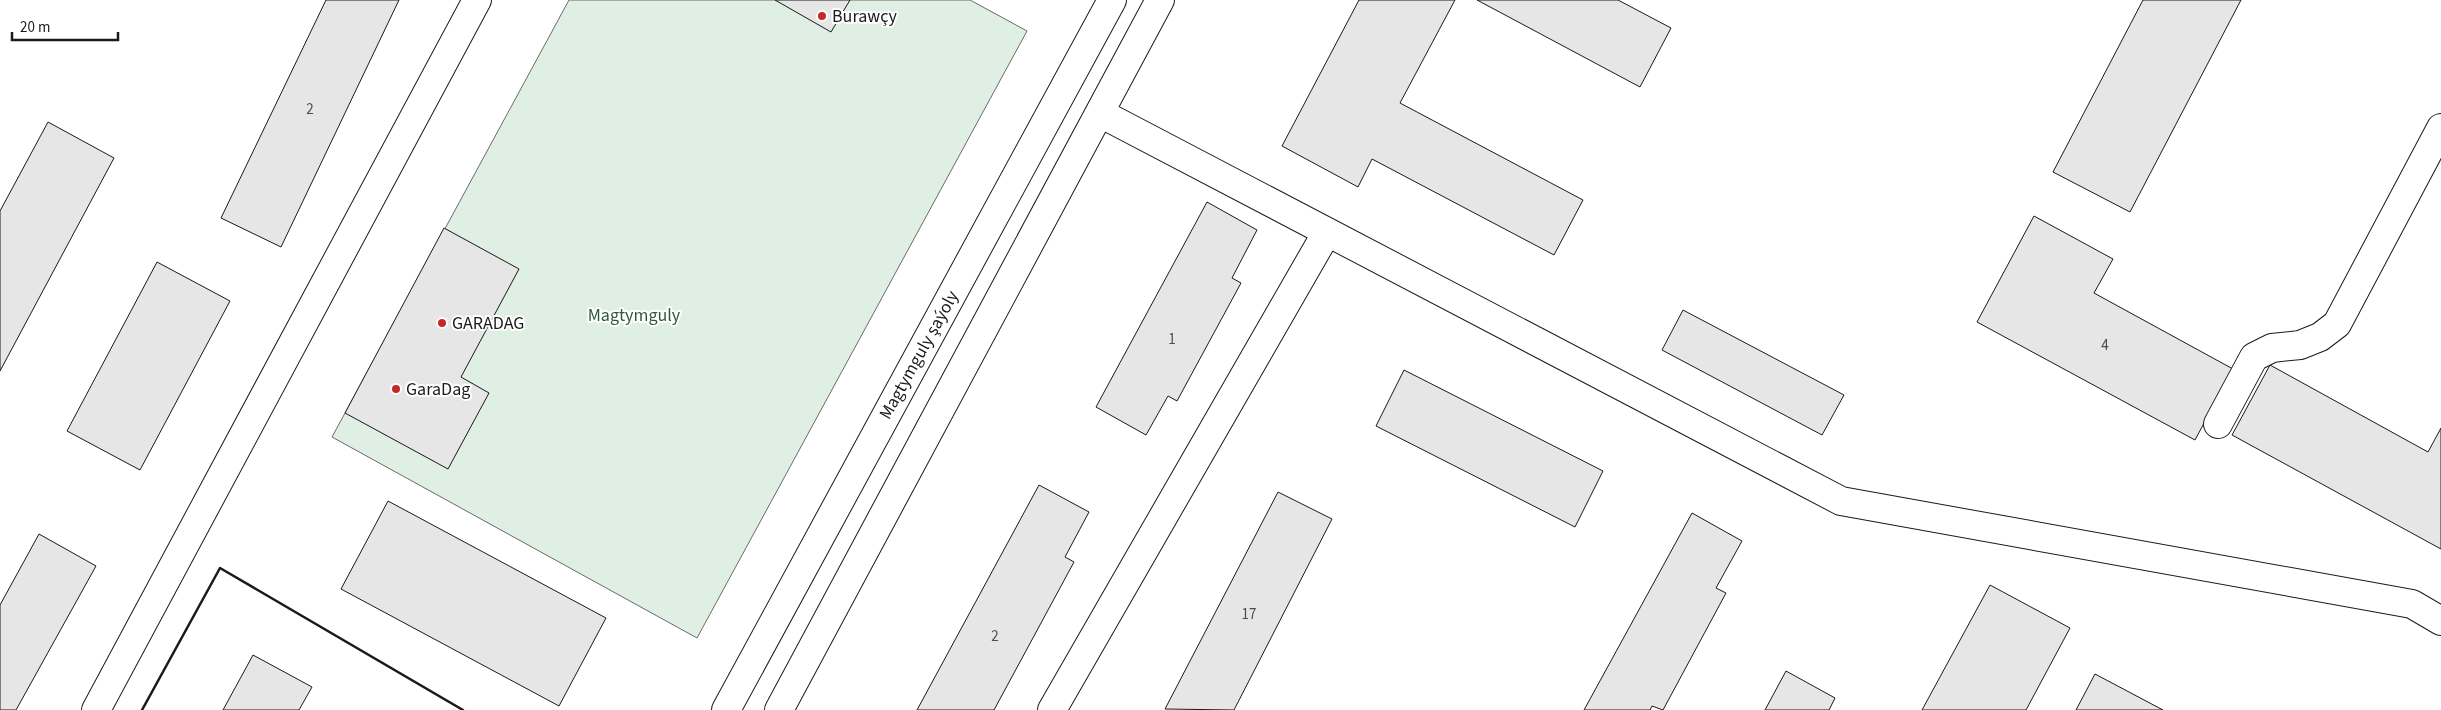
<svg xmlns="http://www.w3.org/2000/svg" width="2441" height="710" font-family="'Source Sans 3',sans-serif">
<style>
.green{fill:#e0efe3;stroke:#6a6a6a}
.building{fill:#e6e6e6;stroke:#1a1a1a}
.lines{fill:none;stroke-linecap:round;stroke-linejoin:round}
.minor-casing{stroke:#1a1a1a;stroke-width:30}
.minor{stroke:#fff;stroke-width:28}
.wall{stroke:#1a1a1a;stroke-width:2.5}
.poi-dot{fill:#c62828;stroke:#fff;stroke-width:2}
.labels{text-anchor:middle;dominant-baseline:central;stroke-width:4;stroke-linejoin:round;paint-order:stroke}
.number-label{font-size:15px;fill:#4d4d4d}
.poi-label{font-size:18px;fill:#1a1a1a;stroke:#fff;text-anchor:start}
.park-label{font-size:18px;fill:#2b5a34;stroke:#fff}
.street-label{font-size:18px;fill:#1a1a1a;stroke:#fff}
</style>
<rect width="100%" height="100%" fill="#fff"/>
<path class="green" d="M569,0H970L1027,31L697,638L332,437Z"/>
<path class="building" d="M326,0H399L281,247L221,218Z
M775,0H850L831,32Z
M1359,0H1455L1400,103L1583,200L1554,255L1372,159L1358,187L1282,146Z
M1477,0H1618L1671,28L1640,87Z
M2143,0H2241L2130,212L2053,172Z
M48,122L114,158L0,371V211Z
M1207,202L1257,230L1232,278L1241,283L1177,401L1168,396L1146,435L1096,407Z
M2034,216L2113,259L2094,293L2233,369L2195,440L1977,322Z
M444,228L519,269L461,377L489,393L448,469L345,413Z
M157,262L230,301L140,470L67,431Z
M1683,310L1844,395L1822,435L1662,350Z
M2270,365L2428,452L2441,428V549L2232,435Z
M1404,370L1603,471L1575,527L1376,426Z
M1039,485L1089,512L1065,557L1074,562L994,710H917Z
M1278,492L1332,519L1234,710L1165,709Z
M388,501L606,618L559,706L341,589Z
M1692,513L1742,541L1716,588L1726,593L1663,710L1652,706L1650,710H1584Z
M39,534L96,566L16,710H0V605Z
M1990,585L2070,628L2026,710H1922Z
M253,655L312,687L299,710H223Z
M1786,671L1835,698L1829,710H1765Z
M2095,674L2163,710H2076Z"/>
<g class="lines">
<g class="minor-casing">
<path id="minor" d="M1100,113L1841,501L2412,604L2441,621
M2218,424L2254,357L2272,348L2300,345L2320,337L2337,324L2441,128
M96,710L477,0
M726,710L1112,0
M779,710L1160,0
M1052,710L1327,232"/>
</g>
<use href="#minor" class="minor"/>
<path class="wall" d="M142,710L220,568L463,710"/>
</g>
<g class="poi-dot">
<circle cx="822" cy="16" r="5"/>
<circle cx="442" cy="323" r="5"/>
<circle cx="396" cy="389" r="5"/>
</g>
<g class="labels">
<g class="number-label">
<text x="310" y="109">2</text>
<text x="1172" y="339">1</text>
<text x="2105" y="345">4</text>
<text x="1249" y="614">17</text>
<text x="995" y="636">2</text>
</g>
<g class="poi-label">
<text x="832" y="16">Burawçy</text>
<text x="452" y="323">GARADAG</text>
<text x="406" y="389">GaraDag</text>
</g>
<g class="park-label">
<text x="634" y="315">Magtymguly</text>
</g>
<g class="street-label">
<text transform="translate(919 355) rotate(-61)">Magtymguly şaýoly</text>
</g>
</g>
<path d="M12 32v8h106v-8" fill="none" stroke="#1a1a1a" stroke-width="2.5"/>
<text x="20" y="32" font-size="15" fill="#1a1a1a" stroke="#ffffff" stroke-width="4" paint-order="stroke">20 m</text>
</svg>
